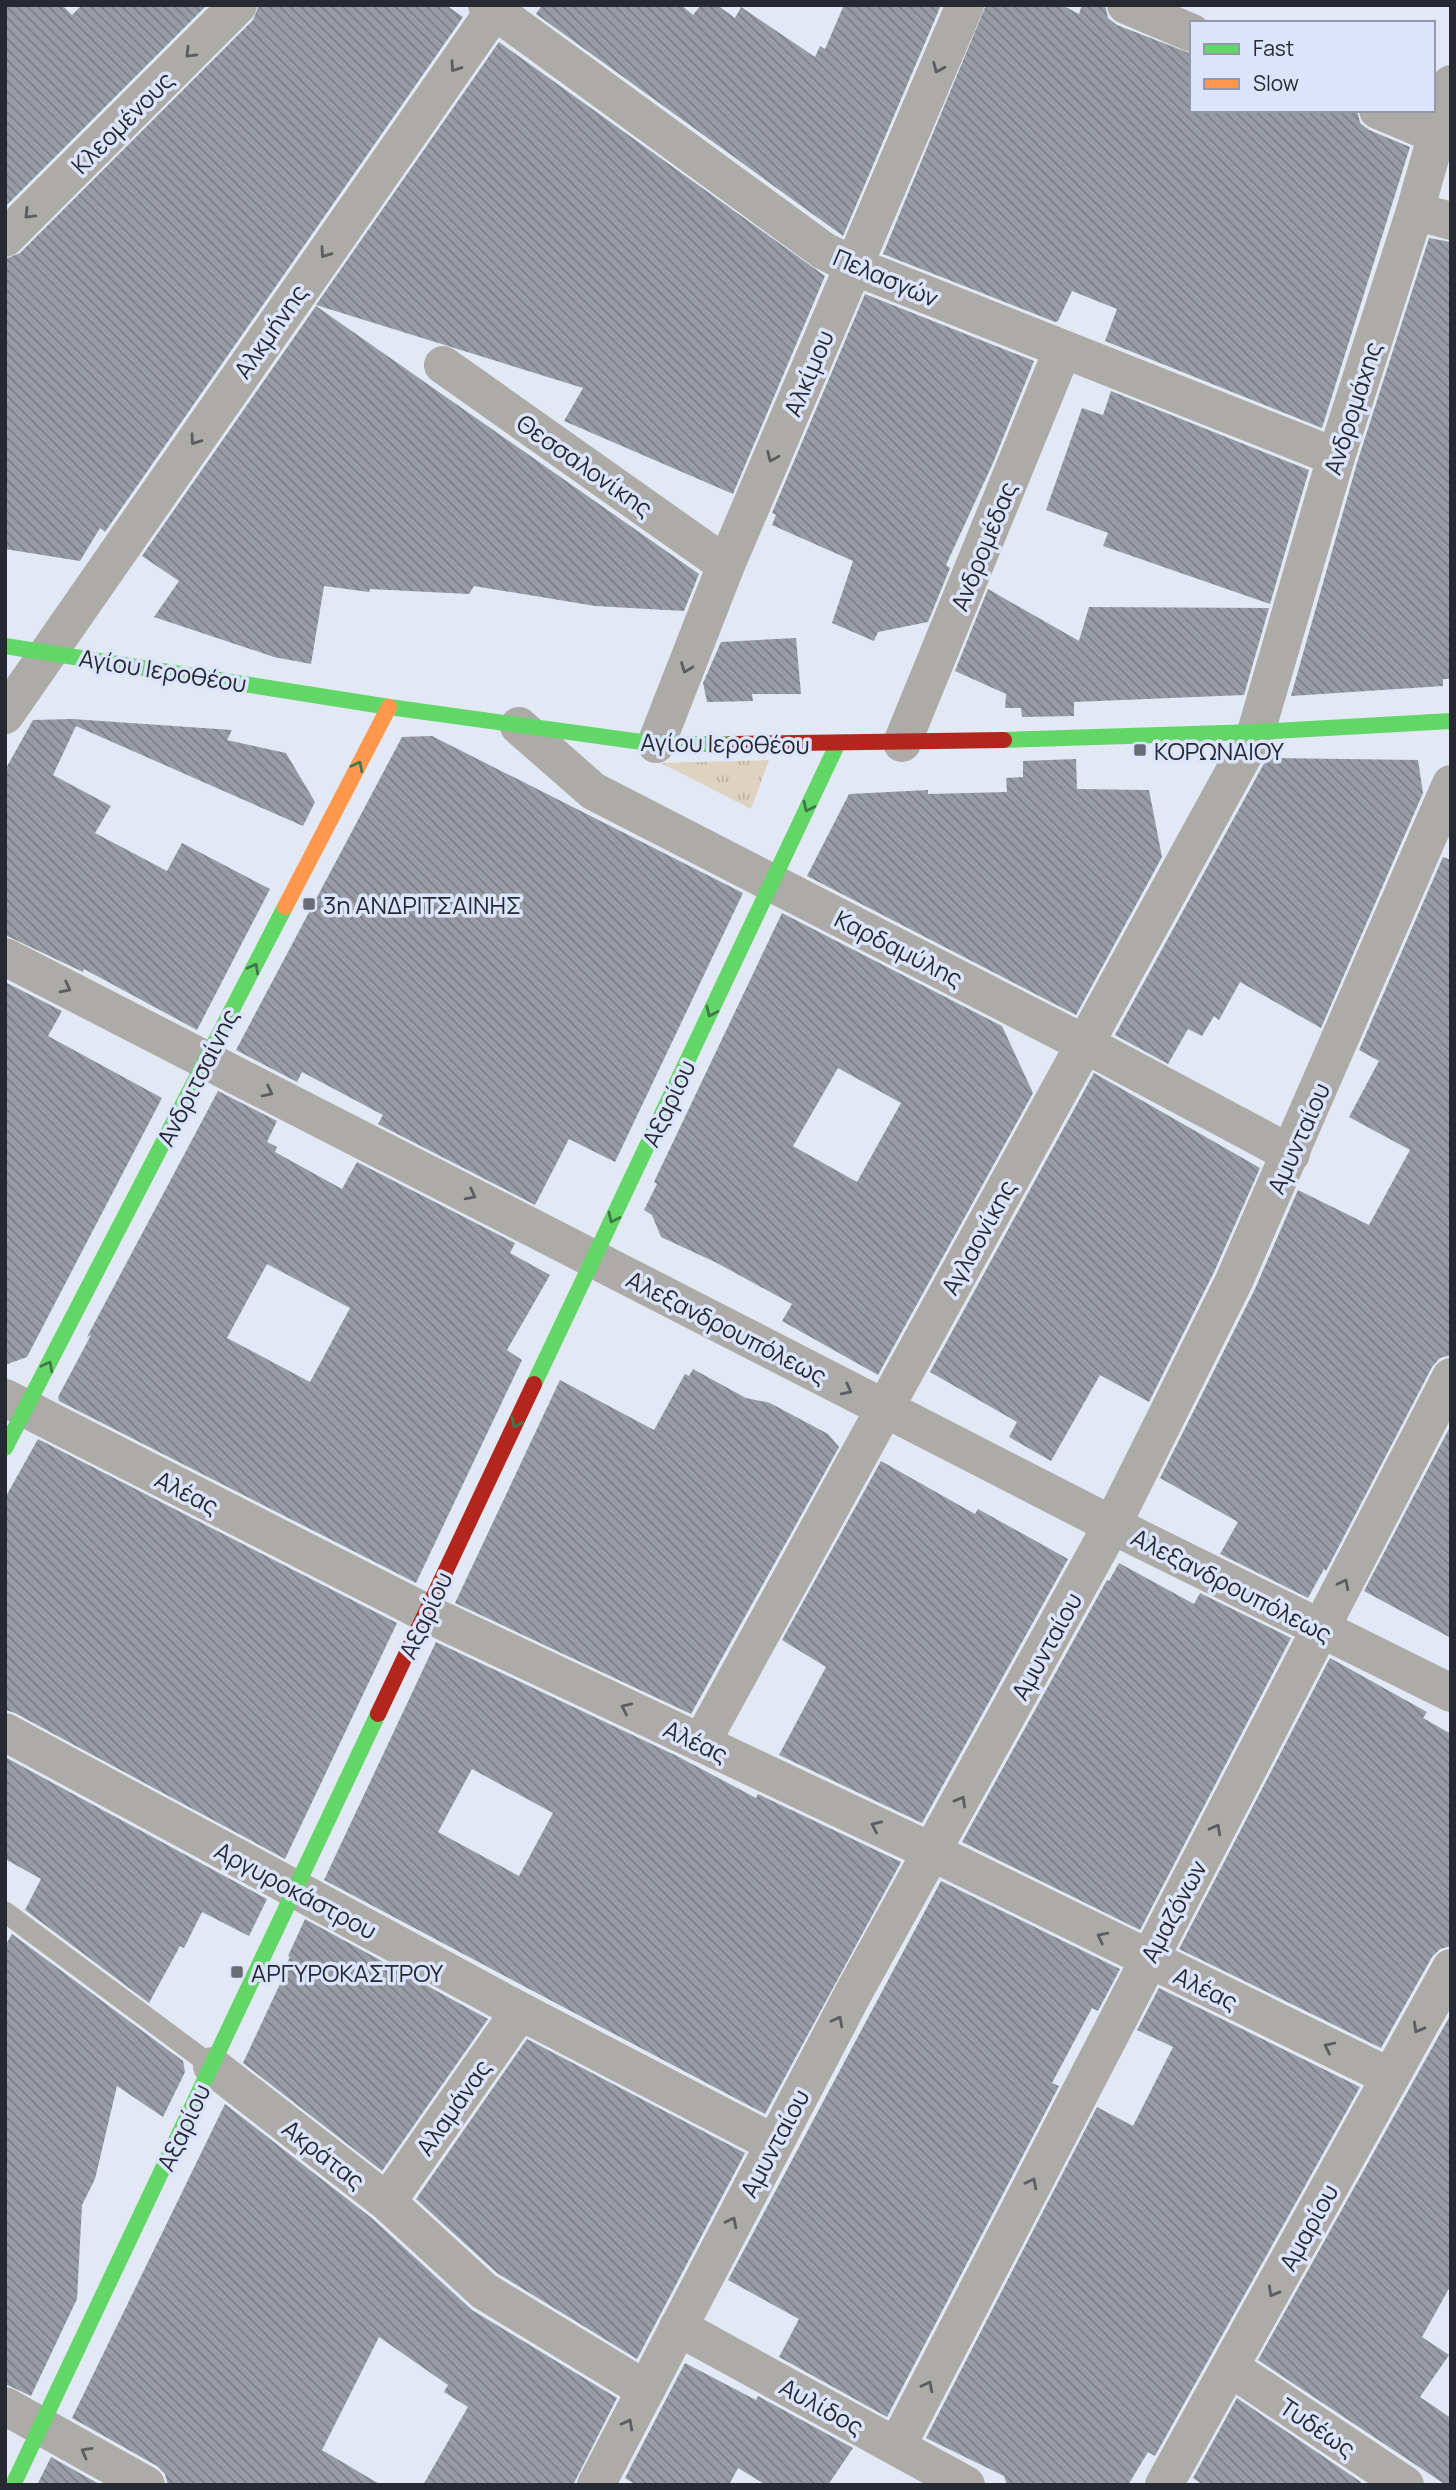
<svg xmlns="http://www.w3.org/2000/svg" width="1456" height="2490" font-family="Manrope,sans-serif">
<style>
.grass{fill:url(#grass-tufts)}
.building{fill:url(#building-back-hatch);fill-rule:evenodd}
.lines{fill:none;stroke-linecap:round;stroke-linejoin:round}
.lane{stroke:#adaba7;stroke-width:21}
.street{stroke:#adaba7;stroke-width:38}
.fast{stroke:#63d668;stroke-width:16}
.slow{stroke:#ff974d;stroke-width:16}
.jam{stroke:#b3261e;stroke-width:16}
.oneway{stroke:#5c5d61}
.oneway2{stroke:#41774a}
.poi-dot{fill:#686c76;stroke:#dce4fc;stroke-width:2.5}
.labels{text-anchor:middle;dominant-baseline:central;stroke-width:7;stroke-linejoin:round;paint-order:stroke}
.street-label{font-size:24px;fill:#262932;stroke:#dce4fc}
.poi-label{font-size:24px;fill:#262932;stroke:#dce4fc;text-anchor:start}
</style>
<defs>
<pattern id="grass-tufts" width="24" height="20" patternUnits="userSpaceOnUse" patternTransform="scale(1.75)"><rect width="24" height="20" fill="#ded2c0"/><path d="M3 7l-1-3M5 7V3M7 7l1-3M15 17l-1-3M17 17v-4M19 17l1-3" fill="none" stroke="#beb4a5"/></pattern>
<pattern id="building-back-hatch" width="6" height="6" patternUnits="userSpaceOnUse" patternTransform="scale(1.75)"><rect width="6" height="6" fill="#989ca5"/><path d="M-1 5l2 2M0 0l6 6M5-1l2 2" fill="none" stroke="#7c7f87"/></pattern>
</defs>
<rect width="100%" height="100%" fill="#e3e8f5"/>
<path class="grass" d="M769,760L751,809L661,763Z"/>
<path class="building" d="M5,5H62L72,15L82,5H207L5,207Z
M259,5H446L463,17L105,532L100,528L80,561L5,549V259L20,253L253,20Z
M542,5H681L693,15L701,5H717L735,18L741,7L815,57L820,46L825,49L844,5H941L843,236L536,14Z
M986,5H1062L1079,14L1082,5H1105L1108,18L1117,25L1192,54V110H1357L1360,123L1369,130L1410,147L1322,428L1105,341L1117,309L1072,291L1058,321L1055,322L883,254Z
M499,42L825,276L733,494L564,421L583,388L316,305Z
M1429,238L1451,242V679H1443V686L1291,696L1357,463Z
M865,294L1034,361L993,463L946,565L950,568L928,622L878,632L874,641L832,623L853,561L772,525L776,515L772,513Z
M316,306L699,574L684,611L595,606L474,586L469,594L370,589L369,592L324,586L311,664L274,657L154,617L179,581L142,556Z
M1111,391L1309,470L1270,604L1103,546L1108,533L1046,510L1082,408L1103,415Z
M988,589L1079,641L1089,607L1269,608L1244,695L1074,702V716L1022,717L1021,708H1005L1006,694L955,671Z
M796,638L801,694H752L753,701L707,702L703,683L721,642Z
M72,719L232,730L227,740L286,753L315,802L303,826L76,726L53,775L111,806L95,833L167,871L182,843L270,889L197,1030L84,969L83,972L5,935V770L33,720Z
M432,736L743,893L615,1162L569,1139L535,1205L378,1124L383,1115L302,1072L297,1082L236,1050L402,737Z
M1267,758L1418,760L1423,793L1321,1028L1240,982L1219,1020L1214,1016L1202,1036L1188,1029L1168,1064L1115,1035Z
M1076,759L1077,789L1149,790L1162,857L1076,1015L807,876L849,794L928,790V794L1007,792L1006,778L1023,777V761Z
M1443,857L1451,860V1355L1440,1358L1432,1367L1326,1571L1324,1569L1308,1598L1220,1554L1238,1522L1160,1478L1254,1291L1298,1190L1369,1225L1410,1150L1349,1117L1379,1061L1359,1050Z
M782,913L1002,1026L1033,1093L878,1375L782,1321L792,1304L717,1263L661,1237L652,1215L644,1210L657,1184L654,1182ZM838,1068L901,1103L857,1182L793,1146Z
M5,982L62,1011L48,1036L162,1098L27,1357L5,1365Z
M1094,1073L1260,1168L1214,1272L1149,1402L1100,1375L1051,1461L1009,1437L1017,1422L930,1372Z
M218,1091L277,1121L267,1142L277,1147L275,1152L342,1189L357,1162L515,1243L510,1253L550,1275L507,1350L522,1360L416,1583L59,1401L58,1397L91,1335L87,1337ZM267,1264L350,1308L310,1382L227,1338Z
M693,1369L746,1398L770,1403L828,1434L839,1447L691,1714L455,1603L560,1380L654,1430L685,1374L689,1376Z
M1451,1425V1638L1364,1591Z
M38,1439L397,1623L285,1859L15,1713L5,1710V1498Z
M881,1461L975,1514L978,1509L1068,1559L922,1823L779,1755L826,1667L782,1640Z
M1119,1563L1194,1604L1200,1593L1291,1638L1140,1930L962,1842L1107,1580L1109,1581Z
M436,1642L677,1756L756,1798L758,1794L901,1862L765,2114L324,1880ZM472,1769L553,1813L519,1876L438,1832Z
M1330,1658L1427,1712L1423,1718L1451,1734V1946L1440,1949L1432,1957L1381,2048L1179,1949Z
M5,1757L267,1899L249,1936L202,1912L184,1948L180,1946L149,2003L25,1910L41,1879L5,1859Z
M941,1881L1120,1969L1098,2011L1092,2008L1052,2083L1059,2086L887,2417L779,2357L799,2319L728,2280Z
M305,1919L488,2019L382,2171L243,2063L286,1971L284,1969L290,1957L288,1956Z
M12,1934L183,2061L185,2072L163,2117L117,2086L95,2179L82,2205L77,2299L31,2396L5,2384V1946Z
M1159,1988L1360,2087L1155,2456L1148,2452L1128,2485H1007L1004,2476L926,2438L1097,2107L1133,2126L1173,2047L1137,2030Z
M1451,2014V2285L1422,2337L1449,2355L1420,2397L1451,2418V2485H1446L1258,2360Z
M527,2039L745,2153L637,2359L497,2273L416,2199Z
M225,2104L373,2219L472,2310L617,2398L573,2485H423L468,2407L444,2392L448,2385L379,2337L322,2450L381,2485H168L165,2474L157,2466L72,2418Z
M685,2363L756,2400L758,2396L853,2448L828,2485H766L738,2468L729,2485H636L625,2478Z
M1237,2398L1361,2482L1360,2485H1203L1193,2478Z
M51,2457L101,2485H37Z"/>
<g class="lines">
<path class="lane" d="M5,1912L212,2066"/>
<path class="street" d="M487,5L824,251L854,266L1336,457
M1126,5L1192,33
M1378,110L1437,135
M1415,211L1451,221
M5,238L238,5
M443,365L726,565
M5,715L494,11
M519,726L593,791L1085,1044L1291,1154
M902,743L1063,349
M656,744L726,565L965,5
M5,957L1112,1525L1451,1693
M5,1398L426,1613L932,1852L1390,2077
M5,1732L520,2011L773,2143
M701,1743L1256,732L1336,457L1415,211L1451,84
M212,2066L387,2202L484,2291L646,2390
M387,2202L520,2011
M678,2327L966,2485
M1231,2368L1405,2485
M5,2406L146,2485
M897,2446L1451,1377
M596,2485L854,1992L1112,1525L1234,1281L1451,784
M1164,2485L1451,1968"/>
<path class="fast" d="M5,646L389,707L656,744H730
M1004,740L1256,732L1451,721
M534,1384L837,745
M5,1448L285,907
M13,2485L378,1714"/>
<path class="slow" d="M285,907L389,707"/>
<path class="jam" d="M730,744L1004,740
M378,1714L534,1384"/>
</g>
<defs><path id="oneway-chevron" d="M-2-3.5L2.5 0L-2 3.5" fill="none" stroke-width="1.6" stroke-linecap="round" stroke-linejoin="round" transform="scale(1.75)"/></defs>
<g class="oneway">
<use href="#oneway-chevron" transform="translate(190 53) rotate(135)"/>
<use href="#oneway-chevron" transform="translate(455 67) rotate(125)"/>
<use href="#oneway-chevron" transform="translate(938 68) rotate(113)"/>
<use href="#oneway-chevron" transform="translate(29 214) rotate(135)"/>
<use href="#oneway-chevron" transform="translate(325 253) rotate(125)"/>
<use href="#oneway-chevron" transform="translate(195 440) rotate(125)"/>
<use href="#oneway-chevron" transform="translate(772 457) rotate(113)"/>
<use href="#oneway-chevron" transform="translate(686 668) rotate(111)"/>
<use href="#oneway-chevron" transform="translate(66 988) rotate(27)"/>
<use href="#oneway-chevron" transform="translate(268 1092) rotate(27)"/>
<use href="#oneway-chevron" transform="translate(471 1195) rotate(27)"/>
<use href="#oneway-chevron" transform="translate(847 1390) rotate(27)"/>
<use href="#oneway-chevron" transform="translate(1344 1584) rotate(-63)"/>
<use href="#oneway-chevron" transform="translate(626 1708) rotate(-155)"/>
<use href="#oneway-chevron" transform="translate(961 1801) rotate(-61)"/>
<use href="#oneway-chevron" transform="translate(876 1826) rotate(-155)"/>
<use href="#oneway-chevron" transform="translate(1216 1829) rotate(-62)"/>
<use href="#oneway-chevron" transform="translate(1102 1937) rotate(-153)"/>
<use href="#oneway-chevron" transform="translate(838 2021) rotate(-62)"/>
<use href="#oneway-chevron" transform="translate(1418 2028) rotate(119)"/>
<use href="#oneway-chevron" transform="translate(1329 2047) rotate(-154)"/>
<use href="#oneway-chevron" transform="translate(1032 2183) rotate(-63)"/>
<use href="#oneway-chevron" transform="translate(732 2222) rotate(-63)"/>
<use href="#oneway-chevron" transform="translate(1273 2292) rotate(119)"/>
<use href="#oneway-chevron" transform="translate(928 2386) rotate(-63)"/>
<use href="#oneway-chevron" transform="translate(628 2424) rotate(-62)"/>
<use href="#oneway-chevron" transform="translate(86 2452) rotate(-151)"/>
</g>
<g class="oneway2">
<use href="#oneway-chevron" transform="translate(358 766) rotate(-63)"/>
<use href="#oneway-chevron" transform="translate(808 807) rotate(115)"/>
<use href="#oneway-chevron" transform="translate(254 968) rotate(-62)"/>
<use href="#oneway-chevron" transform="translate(711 1012) rotate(115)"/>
<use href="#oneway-chevron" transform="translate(613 1218) rotate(115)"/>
<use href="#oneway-chevron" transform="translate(48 1366) rotate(-63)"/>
<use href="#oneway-chevron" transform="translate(516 1423) rotate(115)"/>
</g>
<g class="poi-dot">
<rect x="1133" y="743" width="14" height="14" rx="3.5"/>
<rect x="302" y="897" width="14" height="14" rx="3.5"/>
<rect x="230" y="1965" width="14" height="14" rx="3.5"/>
</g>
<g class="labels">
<g class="street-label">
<text transform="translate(122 122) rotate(-45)">Κλεομένους</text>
<text transform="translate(886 277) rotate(23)">Πελασγών</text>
<text transform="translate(270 331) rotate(-55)">Αλκμήνης</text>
<text transform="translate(808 373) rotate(-67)">Αλκίμου</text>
<text transform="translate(1352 408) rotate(-72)">Ανδρομάχης</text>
<text transform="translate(585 465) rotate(35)">Θεσσαλονίκης</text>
<text transform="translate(983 546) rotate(-68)">Ανδρομέδας</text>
<text transform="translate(163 670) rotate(9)">Αγίου Ιεροθέου</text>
<text transform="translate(725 743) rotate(1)">Αγίου Ιεροθέου</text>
<text transform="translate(899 948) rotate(27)">Καρδαμύλης</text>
<text transform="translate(197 1077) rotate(-63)">Ανδριτσαίνης</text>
<text transform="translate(668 1103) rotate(-65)">Αξαρίου</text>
<text transform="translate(1298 1138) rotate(-66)">Αμυνταίου</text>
<text transform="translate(978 1237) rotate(-61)">Αγλαονίκης</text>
<text transform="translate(727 1327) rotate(27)">Αλεξανδρουπόλεως</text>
<text transform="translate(187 1492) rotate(27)">Αλέας</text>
<text transform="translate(1232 1585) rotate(27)">Αλεξανδρουπόλεως</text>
<text transform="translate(425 1615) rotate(-65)">Αξαρίου</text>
<text transform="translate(1046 1646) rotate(-61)">Αμυνταίου</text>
<text transform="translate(696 1741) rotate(25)">Αλέας</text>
<text transform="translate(296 1890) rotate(28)">Αργυροκάστρου</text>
<text transform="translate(1173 1911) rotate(-62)">Αμαζόνων</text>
<text transform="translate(1206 1988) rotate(26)">Αλέας</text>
<text transform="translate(453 2107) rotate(-55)">Αλαμάνας</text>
<text transform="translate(183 2127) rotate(-65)">Αξαρίου</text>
<text transform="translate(774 2143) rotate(-62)">Αμυνταίου</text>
<text transform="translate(324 2154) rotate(38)">Ακράτας</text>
<text transform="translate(1308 2227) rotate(-61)">Αμαρίου</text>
<text transform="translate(822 2406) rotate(29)">Αυλίδος</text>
<text transform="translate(1318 2427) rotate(34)">Τυδέως</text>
</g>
<g class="poi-label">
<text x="1154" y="750">ΚΟΡΩΝΑΙΟΥ</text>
<text x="323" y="904">3η ΑΝΔΡΙΤΣΑΙΝΗΣ</text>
<text x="251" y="1972">ΑΡΓΥΡΟΚΑΣΤΡΟΥ</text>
</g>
</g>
<rect width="1456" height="2490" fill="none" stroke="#262932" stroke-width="14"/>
<rect x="1190" y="21" width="245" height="91" fill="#dce4fc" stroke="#9399ab" stroke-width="2"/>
<rect x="1204" y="44" width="35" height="10" fill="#63d668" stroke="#9399ab" stroke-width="2"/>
<text x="1253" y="56" font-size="21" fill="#262932">Fast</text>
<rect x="1204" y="79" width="35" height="10" fill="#ff974d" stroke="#9399ab" stroke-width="2"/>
<text x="1253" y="91" font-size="21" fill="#262932">Slow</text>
</svg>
